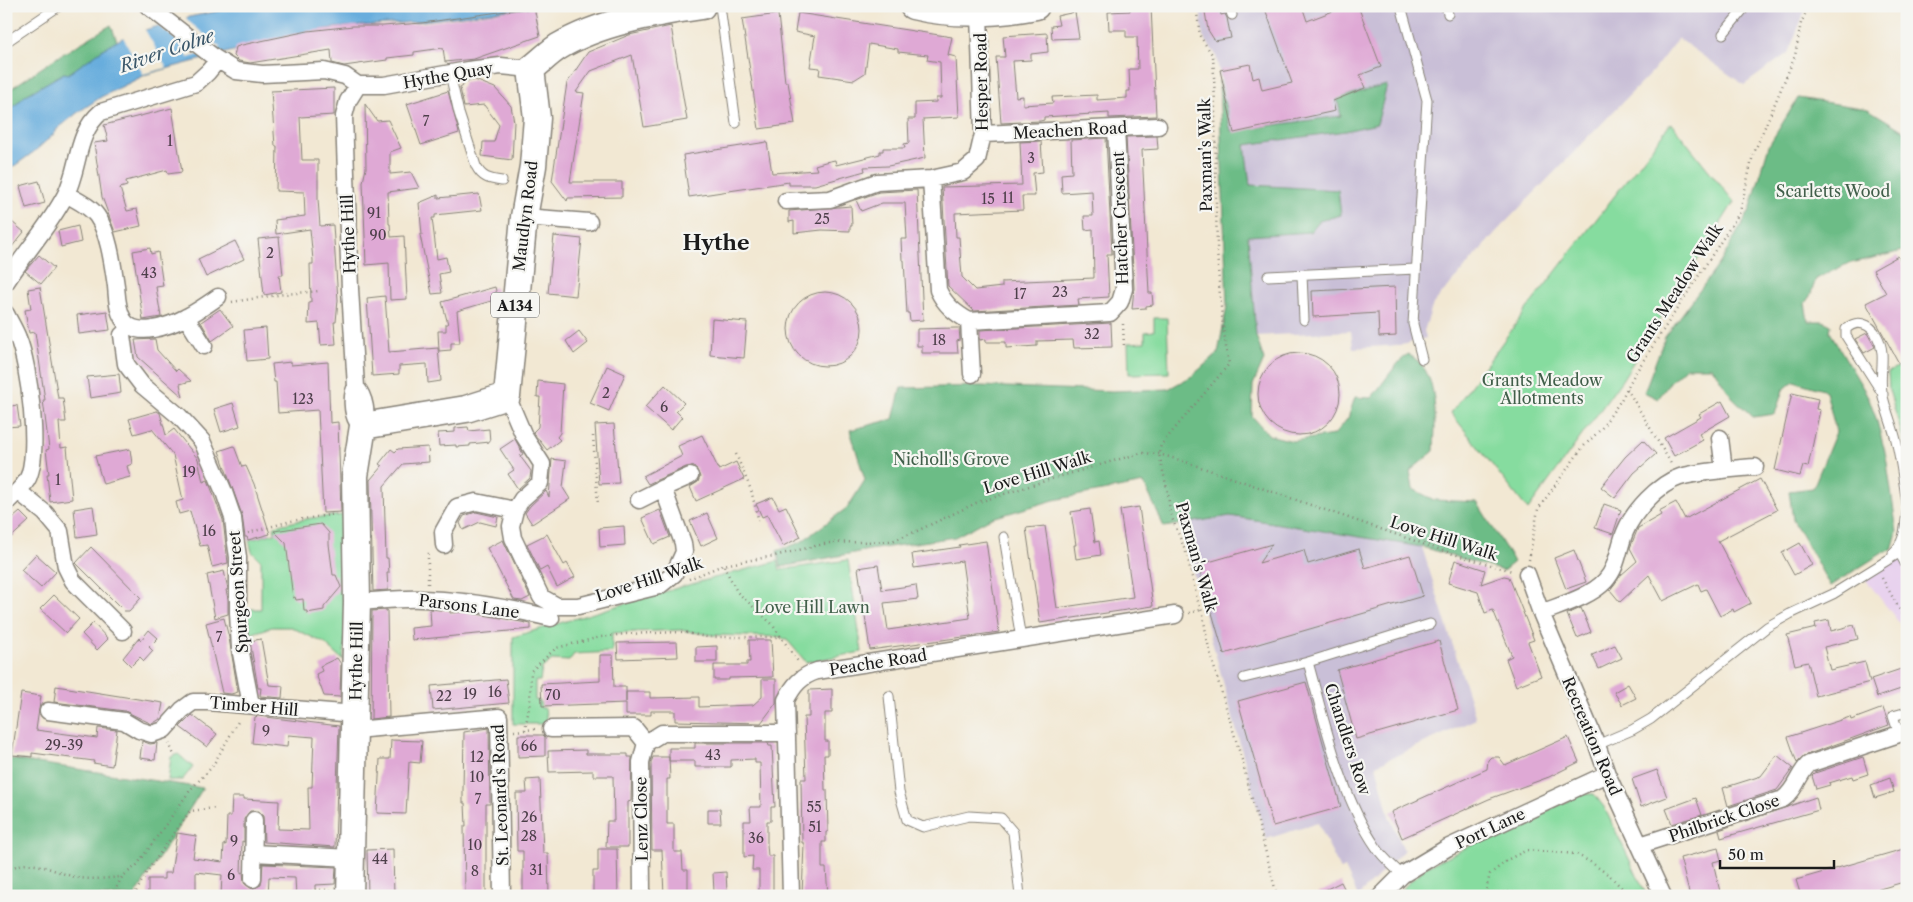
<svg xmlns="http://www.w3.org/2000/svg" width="1913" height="902" font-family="'Libre Caslon Text',serif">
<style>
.built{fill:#e8d2ee}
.industrial{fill:#c9bfd7}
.green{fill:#86dc9f;stroke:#517c5e}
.forest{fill:#6cbc86;stroke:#446c51}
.water{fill:#67addd;stroke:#42647c}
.pier{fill:#f2e8d3}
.building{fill:#dfa9d5}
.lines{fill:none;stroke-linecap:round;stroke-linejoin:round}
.lane-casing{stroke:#878278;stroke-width:11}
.street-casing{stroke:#878278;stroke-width:19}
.primary-casing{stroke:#878278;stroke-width:29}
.path{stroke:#878278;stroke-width:2.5;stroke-dasharray:1 4;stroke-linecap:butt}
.lane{stroke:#fff;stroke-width:9}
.street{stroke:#fff;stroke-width:16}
.primary{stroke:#fff;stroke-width:26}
.labels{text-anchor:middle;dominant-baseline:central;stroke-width:4.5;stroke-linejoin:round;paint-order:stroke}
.number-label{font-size:14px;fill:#4d3f4a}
.shield{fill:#f6f6f2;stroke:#5d5d5c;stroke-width:1}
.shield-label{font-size:15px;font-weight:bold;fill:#1c1c1c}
.street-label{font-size:16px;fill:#1c1c1c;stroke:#f6f6f2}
.park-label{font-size:16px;fill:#415f4a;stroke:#f6f6f2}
.water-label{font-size:18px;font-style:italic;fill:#3a5669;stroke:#f6f6f2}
.district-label{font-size:21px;font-weight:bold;fill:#1c1c1c;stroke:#f6f6f2}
</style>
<rect width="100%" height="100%" fill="#f6f6f2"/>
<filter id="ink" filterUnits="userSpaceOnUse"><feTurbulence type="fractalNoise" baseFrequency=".02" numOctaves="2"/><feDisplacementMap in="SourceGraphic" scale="10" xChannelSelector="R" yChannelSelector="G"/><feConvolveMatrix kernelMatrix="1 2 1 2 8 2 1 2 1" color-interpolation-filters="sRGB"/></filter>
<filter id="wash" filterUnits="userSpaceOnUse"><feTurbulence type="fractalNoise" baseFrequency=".0096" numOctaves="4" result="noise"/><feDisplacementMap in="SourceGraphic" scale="20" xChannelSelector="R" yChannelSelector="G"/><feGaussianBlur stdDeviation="1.12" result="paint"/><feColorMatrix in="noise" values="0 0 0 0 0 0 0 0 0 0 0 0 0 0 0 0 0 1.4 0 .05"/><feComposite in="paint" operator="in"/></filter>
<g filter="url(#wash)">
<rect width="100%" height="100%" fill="#f2e8d3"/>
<path class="built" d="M1907,552V633L1866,580Z"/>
<path class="industrial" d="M1200,6H1807L1788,53L1744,85L1678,38L1652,72L1496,232L1433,304L1424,331L1426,338L1402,345L1353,348L1351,331L1256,336L1248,236L1310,232L1240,186L1216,55L1203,36Z
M1230,516L1422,547L1476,719L1376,765L1389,816L1404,850L1358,896L1345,868L1340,870L1318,823L1266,839L1180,524Z"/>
<path class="green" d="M1671,123L1734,202L1622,380L1528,510L1451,413L1526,310Z
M1154,318H1167L1169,373L1129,374L1128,343L1145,342V332L1154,331Z
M1907,364V452L1889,390L1888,372Z
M343,515L345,642L343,660L324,643L291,627H272L247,635L246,609H261V561L252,552L249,540L275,533L274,526L311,518Z
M848,560L862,652L806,662L788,641L781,637L712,635L680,630L612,633V652L574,654L569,661L552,660L542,668L540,681H535V700L540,701L541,708H545L547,724H513V637L677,588L778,561L780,570Z
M178,754L193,767L182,780H168L171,757Z
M1583,794H1594L1604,807L1647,896H1394L1427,866Z"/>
<path class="forest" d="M111,25L117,41L68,74L64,73L26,95L6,114V92L56,58Z
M1219,81L1231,131L1341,116L1337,98L1387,85L1377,124L1345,131L1245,145L1250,185L1338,190L1341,215L1319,221L1310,232L1248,236L1256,336L1264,360L1253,385L1252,416L1269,435L1293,441L1334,435L1348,418L1355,397L1371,398C1384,383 1393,366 1408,354C1412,357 1418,360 1421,364C1439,386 1435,425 1434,451L1410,471L1413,489L1434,500L1477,502L1514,562L1503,571L1422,547L1230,516L1164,527L1144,483L1054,500L989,519L955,537L869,550L781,567L777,551L801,542L848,507L865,480L850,430L893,419L901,388L980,386L1112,391L1168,389L1192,376L1218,353L1227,306Z
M1798,98L1868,109L1907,133V250L1847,264L1816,279L1810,296L1805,303L1808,321H1823L1831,325L1830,332L1869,398L1877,421L1886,456L1897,532L1892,550L1884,552L1830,586L1793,520L1789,491L1813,488L1836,432L1826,391L1794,381L1783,390L1775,414L1753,417L1732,397L1712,367H1686L1671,381L1658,399L1644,392L1665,337L1720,263L1750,210L1769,145Z
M6,749L11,759L203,788L135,896H6Z"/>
<path class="water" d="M243,6H539L415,22L332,28L289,36L147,74L101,97L77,113L56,130V132L35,151L6,172V114L26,95L64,73L68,74L106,47L128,35L189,17Z"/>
<path class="pier" d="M185,15L188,21L221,48L188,58L185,47L156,24Z
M144,28L167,68L143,74L122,35Z"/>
<g id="blocks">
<path class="building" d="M1151,6L1156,116L1109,118V113L1044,117V120L1040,121L1001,123L996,57H1005L1003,36L1047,33L1048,52L1031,54V60L1013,61L1016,97L1023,96V105L1053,103L1052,97L1097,95V100L1127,98V91H1130L1129,69H1138L1137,37H1126V30H1109L1108,12L1130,11V7Z
M1204,6H1219L1221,15L1225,14L1227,18L1231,38L1215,41L1208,30Z
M1264,6H1302L1307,21L1346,6H1358L1381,67L1360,75L1365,88L1333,101L1335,111L1234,133L1220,70L1250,64L1253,79L1259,77L1262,90L1292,83Z
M534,7L540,36L474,59L445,62L443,48L414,52V55L387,58V60L344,66L332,63L331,50L250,63L239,61L234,56L236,47L242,45L308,31L353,26H383L422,23Z
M1075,12L1079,38L1052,39L1051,26L1059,25L1057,16Z
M798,13L952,37L948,55L956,57L959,117L923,119L925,158L888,166L864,167L865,171L815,185H789V182L689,197L683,155L767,142L772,173L817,170L815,165L825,162L835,160L836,165L880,154V151H883V148H905L904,144L909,143L908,119H915V103L936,102V98H941L940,62L927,60L928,55L898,52V49L869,44L865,73L854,80L819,75L820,68L810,67L815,36L795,32Z
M778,14L785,82H788L795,124L759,129L742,19Z
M671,26L687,120L644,127L632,55L591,71L576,92L584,93L570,182H622V197L568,198L567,201L552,181L567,83L588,52L629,35Z
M475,80L495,88L511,106L514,122L512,160L482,156L483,142H494L499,125L484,105L464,107L460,88L463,86V82Z
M334,88V115L300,117L302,160H318V199L320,226L333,225L338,300L336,322H334L336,344L321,345L319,323L308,324L309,302H311L310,264H313V260L310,229L276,234L275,220L305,216L304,192L276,191L277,146H275L271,91Z
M448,91L459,133L421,145L407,104Z
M365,104L377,121L388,120L401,148L390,152V174L411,172L419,188L388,192L389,224H390L391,237L404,236L407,299L390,300L389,263L366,265L363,182L366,168Z
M172,108L182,172L168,174L167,170L126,181L127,186L120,188L127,211L137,209L141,226L115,232L102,197L94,143L108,141L104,125Z
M1157,136L1158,149L1142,150L1149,293H1152L1153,305L1146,306V308L1132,309L1134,288L1126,137Z
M1106,138L1112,254H1107L1109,297L1078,299L1079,305L974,311L948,286L942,187L1022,185L1020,142L1041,141L1043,172L1033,173L1035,196H1022L1023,210L955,213L956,237H959L962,277L975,290L1002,287V282L1094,278L1093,229L1085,230L1084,216H1093L1092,191L1062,193L1061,174L1072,173L1071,140Z
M39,181L45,203L26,208L20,186Z
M917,190L923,320L910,321L909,313H907L904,260H902L901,239H907L905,203H882L861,211L856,200L879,192Z
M479,194L482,210L435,215V218H432L437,259L446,257L449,272L439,274L442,293L432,294L420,235H422L419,203L438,195V198Z
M851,206L852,226H850V231L822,230L794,233V221L789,222V211Z
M6,217L24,232L6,254Z
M78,226L81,242L61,247L58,231Z
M554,236L582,239L576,296L548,293Z
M279,237L283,275H279L281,292L264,295L258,239Z
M235,241L244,259L206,277L198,259Z
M150,248L151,254L158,252L163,286L156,287L161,317L143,320L133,251Z
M39,255L54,268L41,284L25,271Z
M1898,256L1907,271V378L1866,303L1886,293L1873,270Z
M40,287L58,398H63L66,422H59L61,448L67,447L72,499L50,502L47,474H49L46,450L49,449L43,400H45L35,332L29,333L25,310L31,309L28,289Z
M495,287L498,299L457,311L460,343H451V350L439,351L438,331H446V324H448L442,302Z
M1395,287L1396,336L1379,337L1378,313L1313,317L1312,291Z
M788 329a37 37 0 1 1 74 0a37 37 0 1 1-74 0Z
M385,296L389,352L438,348L441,381L428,383L427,364L399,366V374L372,376L367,298Z
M220,309L233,326L212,341L201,322Z
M107,311L110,330L79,334L77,315Z
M712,319L747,322L744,358L710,355Z
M1111,323L1112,347L1074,348L1073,340L1037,341V346L1006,348V342H986V339L980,340V330Z
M266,328L268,359L247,361L244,330Z
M956,328H959L960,340L957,341L958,353H922V346H917V329Z
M579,331L588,343L574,354L566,341Z
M1867,333L1875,347L1864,353L1855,339Z
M155,339L157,350L176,371L178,369L191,381L180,384L183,397L138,357L135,340Z
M1258 394a41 41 0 1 1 82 0a41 41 0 1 1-82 0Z
M291,362V365L328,362L330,423L338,422L341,512L323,513L318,410L278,413L276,382H274L272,364Z
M607,366L625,374L609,411L590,403Z
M119,374L121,393L90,398L87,377Z
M538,381L563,384L560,433L557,437L560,440L547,450L533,432L538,427L540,397H537Z
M665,385L684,403L676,411L682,417L671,430L645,407Z
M1792,393L1818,399L1816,409L1820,410L1808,467L1803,466L1800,476L1775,470Z
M1722,401L1730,416L1699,434L1703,440L1674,456L1664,438L1701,417L1699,414Z
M233,403L240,426L221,432L214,409Z
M17,405L20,426L6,427V407Z
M157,411L160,413L166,435L174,429L198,459L203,482L208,480L223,520L228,563L212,567L207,545L200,546L190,511L179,514L176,502L183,500L173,455L152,429L134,434L129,419Z
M614,424L619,483L599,484L595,425Z
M468,427L469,431L489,429L490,442L470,444V446L456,447V445L439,446L438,433L455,432V428Z
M702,435L719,470L736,462L744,479L696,501L690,487L698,482L700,477L696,468L692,466L686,467L648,484L643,476L682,456L678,446Z
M515,439L523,454L520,456L531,471L530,478L518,489L508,474L514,470L500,449Z
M1643,440L1656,454L1634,473L1615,498L1601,487L1625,457Z
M234,446L242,467L246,466L254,484L270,534L248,540L247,537H245L242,515L219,451Z
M428,447L429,462L403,464L384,486L386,558H388L389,573H387L388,590L373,591L370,480L382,466L379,464L391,449L395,452L398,449Z
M130,449L132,464L127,466L130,477L103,484L95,456Z
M552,459L566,461L563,488L570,499L532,524L525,513L530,506L546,491L549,497Z
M1760,479L1777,510L1718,541L1751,603L1734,612L1733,609L1720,616L1706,589L1701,591L1698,584L1663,601L1649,575L1620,602L1610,590L1621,575L1637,561L1630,548L1638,528L1661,515L1659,511L1676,502L1685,519Z
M773,497L779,509L786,506L801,537L783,546L767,515L762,517L756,504Z
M1604,504L1621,510L1613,534L1595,528Z
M93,506L97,534L77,537L74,509Z
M1139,507L1153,606L1040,623L1026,528L1045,526L1057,608L1133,597L1120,510Z
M1090,509L1095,542L1099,541L1101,555L1076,559L1074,545H1076L1071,512Z
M660,510L670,537L654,544L642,518Z
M20,512L29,521L6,542V524Z
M476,512L498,517L496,526L480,522L463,530L460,523L464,516Z
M707,513L718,538L701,546L690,521Z
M321,524L329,533V544L333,575H336L341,587L324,607V610L307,613V611H304L303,599L296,600L295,597L293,598L286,543L274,531Z
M624,526L625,545L600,547L599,528Z
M547,534L564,565L567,563L575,577L557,587L547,567L540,571L527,544Z
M503,540L530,597L522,601L514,600L487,548Z
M986,541L999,632L870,650L858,568L878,565L882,590L916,585L918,599L884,603L888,630L970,618L962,561L914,568L912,554L960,547L959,545Z
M1800,543L1812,565L1794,575L1782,553Z
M1272,544L1259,563L1304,550L1308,564L1359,549L1365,568L1410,555L1423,596L1224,654L1198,565Z
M91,547L141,598L129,611H124L76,563Z
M1574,550L1586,582L1566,589L1554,558Z
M36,554L56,572L41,588L21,570Z
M1455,560L1485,570L1481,584L1504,576L1509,577L1534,640L1528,642L1541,676L1516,686L1506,659L1512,656L1493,610L1485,613L1478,592L1448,583Z
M224,571L228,589L226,590L228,599V614L215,618L207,575Z
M54,595L79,619L66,633L40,609Z
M1581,608L1591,632L1577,638L1567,614Z
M430,609L450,611V613L464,612L501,618L531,624V629L412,640L411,628L431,626Z
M387,610L389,717L371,719L372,611Z
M224,618L229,638L238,692L231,694L222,693L206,623Z
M1829,620L1831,631L1854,625L1858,639L1824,647L1830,670L1865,662L1870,682L1816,696L1808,662L1795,665L1787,635L1816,628L1815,623Z
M93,623L108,639L97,650L82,634Z
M149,630L158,638L149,647L153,651L144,661L140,657L131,666L123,658L139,638L141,640Z
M261,639L269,685L283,686L282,698L260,696L261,688H258L250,641Z
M749,640H771L773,677L729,678V680H714V665H747V662H750Z
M1439,641L1458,710L1356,739L1337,670Z
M677,642L678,657L618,659L617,643Z
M1615,645L1622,658L1599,669L1592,655Z
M717,646V662H696V647Z
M600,655H613L614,687H626V702V692H650V698L699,697V707L753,705L762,697V679H776V703L761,723L675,721V711H651V715H626V703L542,706L541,684L600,681Z
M337,658L341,664L340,697L324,696L316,674L322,671L320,666Z
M1907,667V687L1877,697L1871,679Z
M506,679L509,703L433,710L431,686Z
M1306,682L1341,807L1273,826L1238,701Z
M1628,684L1636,698L1622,705L1614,692Z
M56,686L163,703L160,719L152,724L125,711L54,702Z
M832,689V713H825V741H828V755H824L825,790H827L828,832H826V842H822V868H826L828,896H802L804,843H802L801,779H806L804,717H809V690Z
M21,693L41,696L36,730L97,738L98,728L117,730L112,766L93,763L94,761L32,753V757L12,755Z
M1883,708L1889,725L1806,755L1797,763L1788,737L1850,717L1851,720Z
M192,715L217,734L207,747L180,727Z
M258,716L339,726L335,847L264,842L263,816L259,811H250L244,819V842L242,841L241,873L243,872L244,883L252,889L261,885L263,864L336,867L335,884L315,885V896H296L295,878L269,877L268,896H221L222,875L196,872V896H148V879H164V873H171L177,833L196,836L193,858L223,862L224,844L226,845L227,816H231L232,797H244V799L279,801L278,829L309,830L308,787H312L314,737L288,735L287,747L252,743L255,717Z
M489,728L490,804H486V896H465L464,826H466L465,803H463V790L464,732Z
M518,735H543L545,737V756L518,757Z
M1568,737L1579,762L1549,777L1489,799L1402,838L1391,812L1487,769L1488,760L1491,757H1499L1505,765Z
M391,740L422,741L420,763L409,762L406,814L377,813L380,759H390Z
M142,741L150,744L157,743L155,760L140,758Z
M695,743H768L769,746H772L775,807H771V821H767V844L768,856H773V896H759V870H752L753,856L744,857V821H751L750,807H761L760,763H755V759L731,760V767H695V761H669V748H695Z
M586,750V754H628V757H632L631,801L628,802V847H606L607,821H614L613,776H593V771L549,772L548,751Z
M1777,755L1793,768L1777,790L1728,806L1723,788L1761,776Z
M653,757H669L670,779H667V824H674V852H682L683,870H688V896H664L662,850H652L651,763Z
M1863,757L1868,774L1853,779L1852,776L1829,783L1830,785L1816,789L1812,776L1815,773Z
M1657,770L1667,797L1641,807L1632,779Z
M1890,778L1894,792L1875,798L1871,785Z
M540,779L543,853H548L549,896H523V851H517L516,793H527L526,780Z
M1816,797L1819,810L1721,838L1719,830Z
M1696,798L1702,815L1672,824L1666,809Z
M708,809H720L721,823H708Z
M1718,848L1721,860L1713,862L1721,896H1690L1680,858Z
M1907,848V881L1856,896H1801L1796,880Z
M393,849L394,896H368L367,850Z
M598,849H617L618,896H593V871H598Z
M726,872L727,892H714L713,873Z
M1341,882L1348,896H1313Z"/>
</g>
</g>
<g filter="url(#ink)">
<use href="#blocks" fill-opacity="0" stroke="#878278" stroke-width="1"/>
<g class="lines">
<g class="lane-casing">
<path id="lane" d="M720,6L736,123
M1229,6L1232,15
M1401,6L1427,100L1413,324L1422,359
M1446,6L1448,14
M161,15L168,6
M1723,34L1746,6
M6,42L59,6
M450,74L459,113L476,166C482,178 489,179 502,181
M1302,275L1304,320
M1268,276L1416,269
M1883,394L1846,336V329C1857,319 1870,323 1877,336C1887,354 1879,371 1882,392C1885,408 1892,424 1896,440C1901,461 1904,483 1907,504
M1004,537L1021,639
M1899,552L1907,567
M1893,553C1905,542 1905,528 1907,512
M1308,662L1430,624
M1244,678L1308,662C1325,723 1340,794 1376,847C1382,857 1393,866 1402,875
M889,696L899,792L907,820L923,827L969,816L1001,818L1013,832L1020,896
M1899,734L1893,716L1907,712
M1597,745L1632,730L1651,719L1767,627L1790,614L1833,594L1907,548"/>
</g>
<g class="street-casing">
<path id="street" d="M148,6L215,58L236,71L262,74L324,71L345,76L358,85H384L468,70L501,66L531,69
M983,134L1158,126
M931,179L938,290C945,305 955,313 969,321L1110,313L1120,302L1124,289L1116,128
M66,194C76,200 90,206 97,216C109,233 113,266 116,286C117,297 117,309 123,319C129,330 143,331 153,329C177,325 198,311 218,297
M786,201L830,199L877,182L931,179L963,172L977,160L983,134L979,14
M524,217L589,222
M6,282C25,253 49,226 65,196C80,168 75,134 101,112L196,83L208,72L218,60
M6,314C10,322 15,330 18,338C29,364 41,456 27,480C22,488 13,496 6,503
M186,317L204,346
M969,321L972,374
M122,335L126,364L142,385L179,416L202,441L224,492L233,518L235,537L238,557V613L240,648L251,705
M356,387C365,397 368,415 363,426C361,424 358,423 357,421C352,413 351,394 356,387L350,289L344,116L348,101L358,85
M507,396L524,436L542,464L540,483L522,499L515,510L511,526L513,538L541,597L557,606H578L659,586L674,574L684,552L683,543L663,488L690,476
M1720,438L1724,470
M18,491L45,513L60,531L66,567L73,581L123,631
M639,500L663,488
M444,545L443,532L457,507L476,502L515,510
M1527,574L1541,613L1597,745L1607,774L1663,896
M357,602C379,601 401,598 422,599C465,600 509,608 551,618
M1541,613C1561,605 1590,597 1605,581C1618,567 1618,549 1625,532C1633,512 1658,484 1680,477C1704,471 1731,469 1755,467
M48,711L124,721L139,730L152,734L164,730L182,710L193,702H208L355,714
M551,729L634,728L646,743
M355,730L499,717L502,896
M1640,845L1783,799C1796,790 1798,774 1809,764L1905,732
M253,853L351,858
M253,879L254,820
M642,896L641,762L646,743L662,733H787
M791,896L786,700C793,686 801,676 817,671L1175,615
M1381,896L1402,875L1447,848L1607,774"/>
</g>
<g class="primary-casing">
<path id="primary" d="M913,6C954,16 994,14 1036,6
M350,896L357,602L355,476L363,426L466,409L507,396L524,217L533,166L537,118L531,69C540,62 549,53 558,47C600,22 654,13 702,6"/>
</g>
<path class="path" d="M125,6L126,9
M1196,6L1200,36L1213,56C1219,158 1210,263 1229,364L1161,445L1159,454L1168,493L1170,513L1187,555L1197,599L1203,614L1207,640L1216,674L1242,760L1277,896
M232,302L284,294L320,291
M1123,324L1124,347
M1627,389L1672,465
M593,436L598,505
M736,454L751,490L759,522
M248,533L291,521L336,514
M1529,560L1538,509L1583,447L1601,429L1621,400L1634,375L1740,212L1753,155L1795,56L1801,23L1809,6
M724,566L737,592L772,624L799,663
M1882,578L1907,623
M689,579L723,565L774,556L828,543L892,541L917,531L976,503L1051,479L1141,453L1159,454L1183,461L1450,553L1512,571
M428,584V554L432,552
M1189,613L1201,610
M525,730L530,702L531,671L556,648L601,637L626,634L682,632L707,637H781
M514,731L536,729
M169,743L174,755
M6,871C31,854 55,874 80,878C94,880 108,878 122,877
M315,890H331
M1485,894L1490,874L1509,859L1527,850L1576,854L1592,863L1610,876L1622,888L1624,896
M112,896L122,877L137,865L191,789L212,767L239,720
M134,896L146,873L190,811L215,808
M1468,896L1507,892L1541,896"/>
<use href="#lane" class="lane"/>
<use href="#street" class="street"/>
<use href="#primary" class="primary"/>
</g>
</g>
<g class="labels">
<g class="number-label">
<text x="426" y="121">7</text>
<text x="170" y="141">1</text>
<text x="1031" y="158">3</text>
<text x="1008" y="198">11</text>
<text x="988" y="199">15</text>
<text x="374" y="213">91</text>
<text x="822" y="219">25</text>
<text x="378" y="235">90</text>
<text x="270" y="253">2</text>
<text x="149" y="273">43</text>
<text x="1060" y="292">23</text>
<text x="1020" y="294">17</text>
<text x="1092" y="334">32</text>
<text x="939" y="340">18</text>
<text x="606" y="393">2</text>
<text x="303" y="399">123</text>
<text x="664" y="407">6</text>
<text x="189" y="472">19</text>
<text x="58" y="480">1</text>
<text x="209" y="531">16</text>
<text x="219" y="637">7</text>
<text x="495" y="692">16</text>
<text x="470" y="694">19</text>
<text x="553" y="695">70</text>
<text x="444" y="696">22</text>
<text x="266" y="731">9</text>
<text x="64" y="745">29-39</text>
<text x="529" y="746">66</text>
<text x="713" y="755">43</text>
<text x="477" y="757">12</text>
<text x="477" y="777">10</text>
<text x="478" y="799">7</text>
<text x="814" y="807">55</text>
<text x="529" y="817">26</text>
<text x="815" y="827">51</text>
<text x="529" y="836">28</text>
<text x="756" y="838">36</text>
<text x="234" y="841">9</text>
<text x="475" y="845">10</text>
<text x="380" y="859">44</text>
<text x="536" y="870">31</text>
<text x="475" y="871">8</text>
<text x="231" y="875">6</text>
</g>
<rect class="shield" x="491" y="292.5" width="48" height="25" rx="4"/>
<g class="shield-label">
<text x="515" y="305">A134</text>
</g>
<g class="street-label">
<text transform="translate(448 75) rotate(-10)">Hythe Quay</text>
<text transform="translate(981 82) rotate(-91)">Hesper Road</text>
<text transform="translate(1070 130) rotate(-3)">Meachen Road</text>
<text transform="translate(1205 155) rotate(-91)">Paxman's Walk</text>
<text transform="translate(525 216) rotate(-83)">Maudlyn Road</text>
<text transform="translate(1120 218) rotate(-92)">Hatcher Crescent</text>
<text transform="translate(348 234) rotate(-92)">Hythe Hill</text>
<text transform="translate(1674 293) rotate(-57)">Grants Meadow Walk</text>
<text transform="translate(1037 472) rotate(-17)">Love Hill Walk</text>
<text transform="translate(1444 538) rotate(18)">Love Hill Walk</text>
<text transform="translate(1197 557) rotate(74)">Paxman's Walk</text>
<text transform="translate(649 579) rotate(-18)">Love Hill Walk</text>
<text transform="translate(238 592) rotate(-94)">Spurgeon Street</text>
<text transform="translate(469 606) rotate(7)">Parsons Lane</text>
<text transform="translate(356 661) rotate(-89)">Hythe Hill</text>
<text transform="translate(878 662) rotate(-9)">Peache Road</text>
<text transform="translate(254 706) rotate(5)">Timber Hill</text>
<text transform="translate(1592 736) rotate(67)">Recreation Road</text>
<text transform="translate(1348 739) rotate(72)">Chandlers Row</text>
<text transform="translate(500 795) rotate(-92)">St. Leonard's Road</text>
<text transform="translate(1724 818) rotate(-19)">Philbrick Close</text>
<text transform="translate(641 819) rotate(-91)">Lenz Close</text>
<text transform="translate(1490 828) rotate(-25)">Port Lane</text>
</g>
<g class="park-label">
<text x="1833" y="191">Scarletts Wood</text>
<text x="1542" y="380">Grants Meadow<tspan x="1542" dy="18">Allotments</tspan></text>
<text x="951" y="459">Nicholl's Grove</text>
<text x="812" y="607">Love Hill Lawn</text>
</g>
<g class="water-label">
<text transform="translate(167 51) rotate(-19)">River Colne</text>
</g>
<g class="district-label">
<text x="716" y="242">Hythe</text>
</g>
</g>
<rect width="1913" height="902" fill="none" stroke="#f6f6f2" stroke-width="25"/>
<path d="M1720 860v8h114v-8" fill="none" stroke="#1c1c1c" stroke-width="2.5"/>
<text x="1728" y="860" font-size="15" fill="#1c1c1c" stroke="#f6f6f2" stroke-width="4" paint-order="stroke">50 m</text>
</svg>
